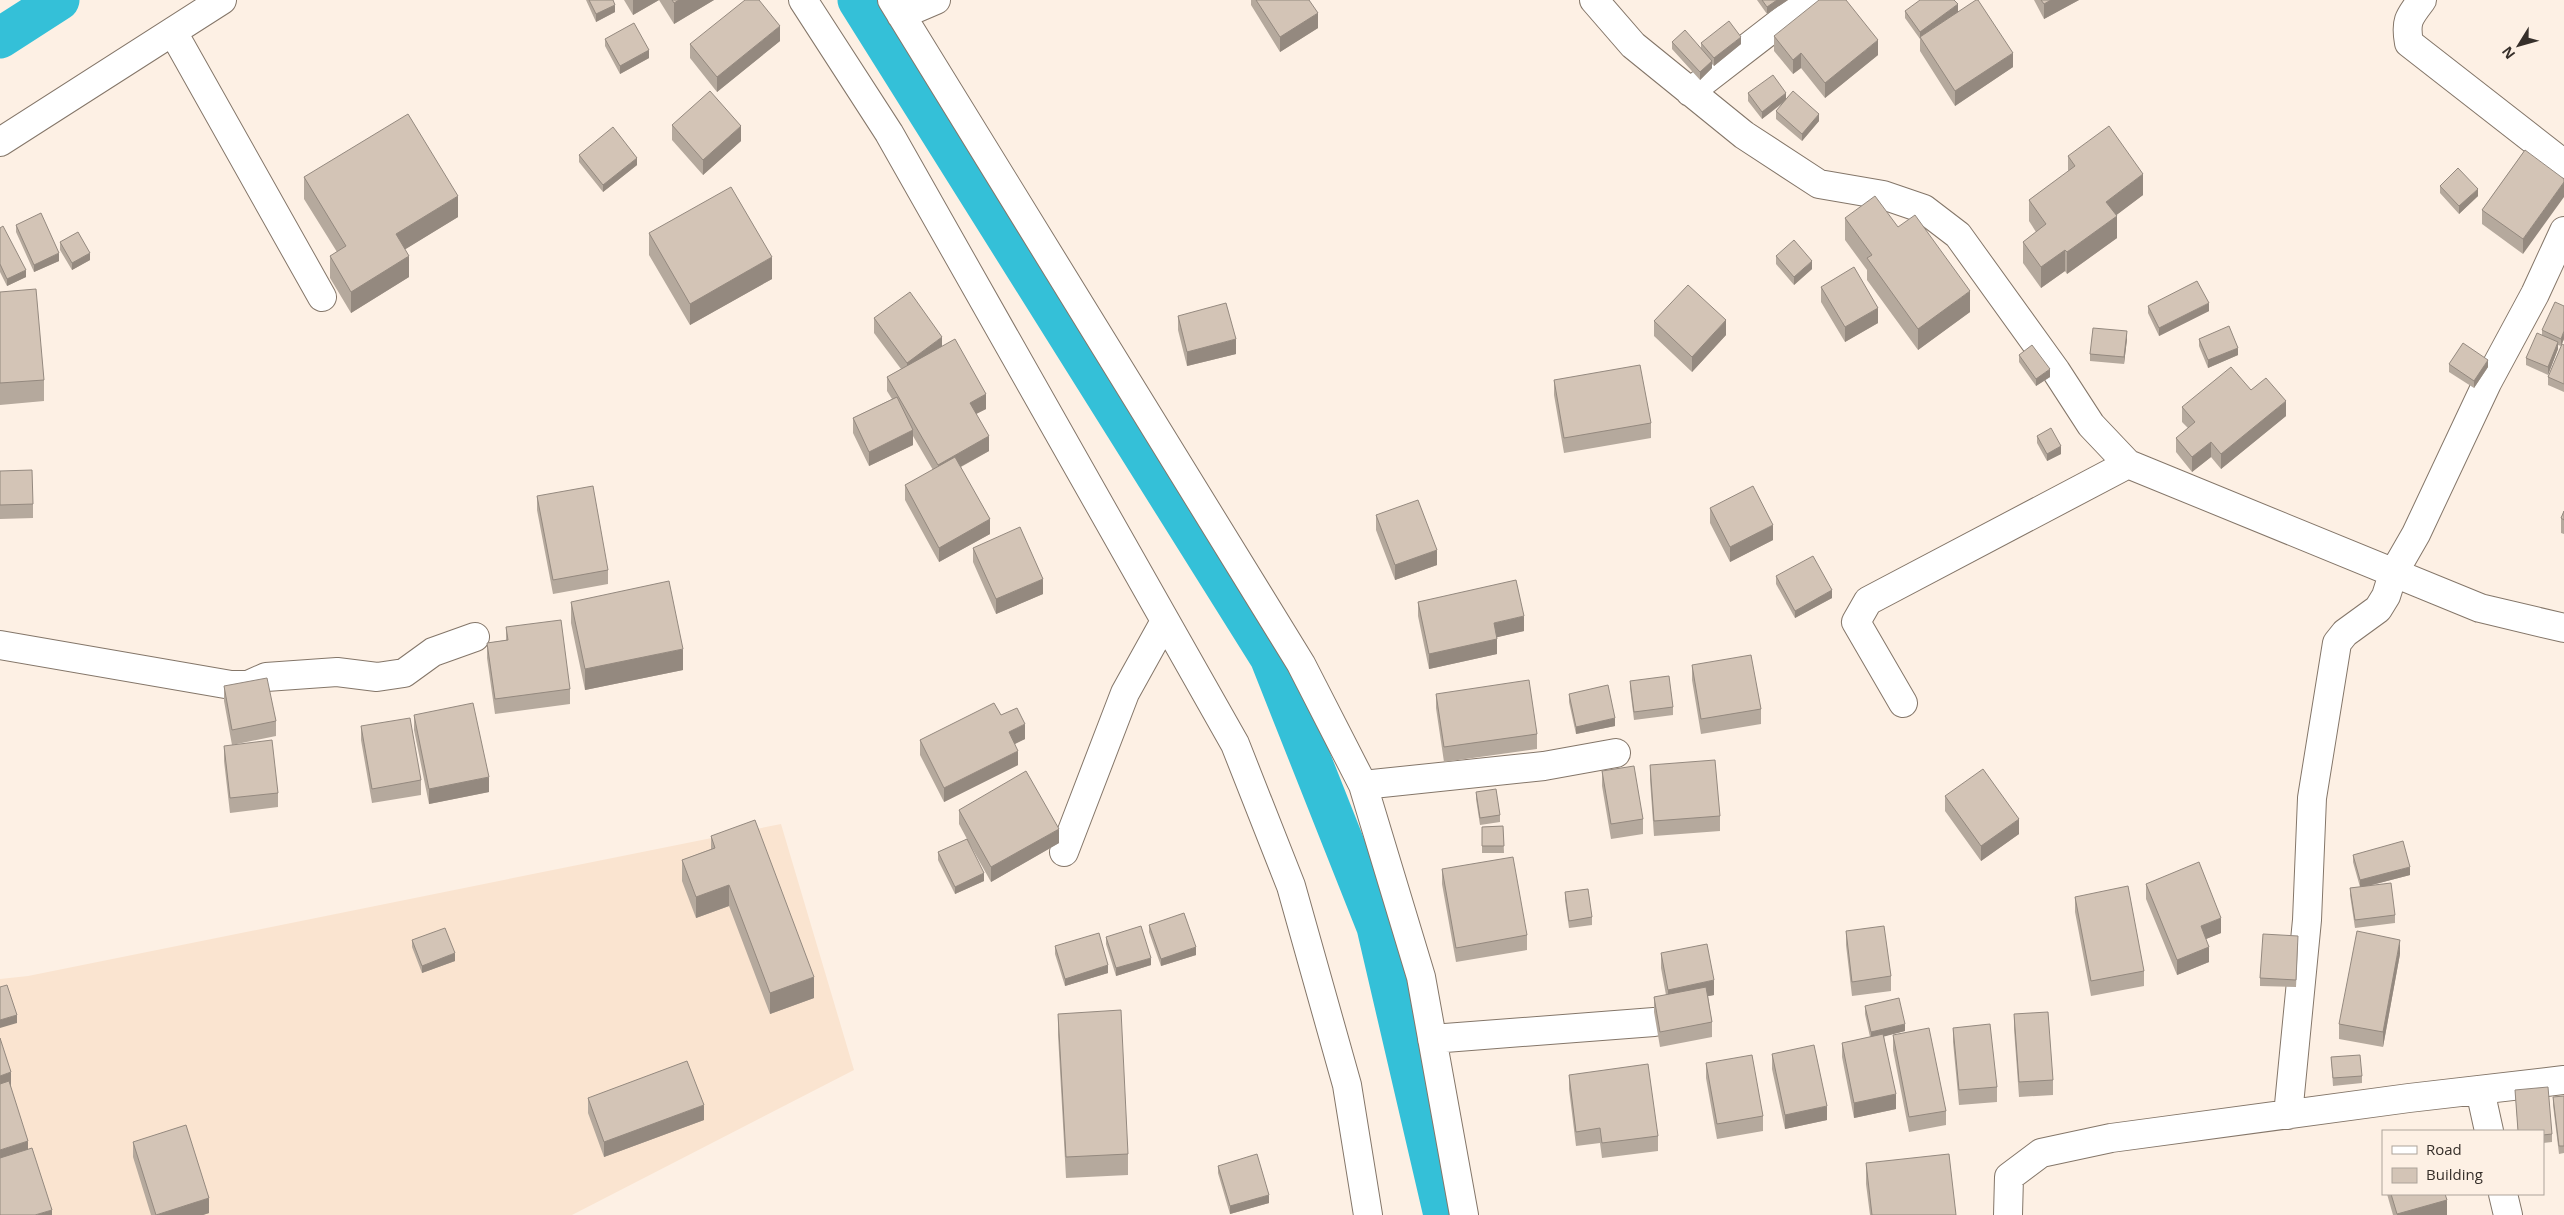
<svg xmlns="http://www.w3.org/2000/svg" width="2564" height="1215" font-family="'Open Sans',sans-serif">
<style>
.built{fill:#fae4d0}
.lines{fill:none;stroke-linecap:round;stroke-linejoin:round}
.canal{stroke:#34c0d8;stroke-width:41}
.minor-casing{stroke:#847669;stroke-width:30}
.minor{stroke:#fff;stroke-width:28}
.wall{fill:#b5a99d}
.shaded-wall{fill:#94897f}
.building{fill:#d3c4b6;stroke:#94897f}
</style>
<rect width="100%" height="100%" fill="#fdf0e4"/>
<path class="built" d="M781,824L854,1070L572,1215H0V979L28,976Z"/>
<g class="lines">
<path class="canal" d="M858,0L1270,657L1377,927L1444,1215
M0,38L59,0"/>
<g class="minor-casing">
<path id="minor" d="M803,0L889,133L1235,744L1291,886L1347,1085L1368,1215
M892,0L1301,664L1363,785L1421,977L1464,1215
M1594,0L1633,45L1744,135L1819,184L1883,195L1924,209L1958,235L2056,371L2091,425L2128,464L2480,608L2564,628
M2422,0C2409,17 2405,21 2409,43L2564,164
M901,15L936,0
M173,32L322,297
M1690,92L1809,0
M0,142L222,0
M0,645L231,685H248L266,677L337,672L377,677L404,673L433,652L475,637
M1903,703L1856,622L1868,601L2128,464
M1363,785L1544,766L1616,753
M1064,852L1125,693L1165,621
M1432,1039L1654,1022
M2480,1090L2489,1131
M2288,1115L2307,920L2312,798L2337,643L2345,633L2378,609L2386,596L2393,574L2416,534L2487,383L2535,294L2564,231
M2503,1194L2508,1215
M2008,1215L2009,1177L2041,1153L2111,1138L2409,1098L2564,1080"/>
</g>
<use href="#minor" class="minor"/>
</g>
<path class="wall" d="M586,0H613L615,12L596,22Z
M624,0H714L674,24L659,0L633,15Z
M1251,0H1309L1318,28L1280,52L1251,5Z
M1757,0H1788L1767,14Z
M2034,0H2079L2044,19Z
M1905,11L1958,12L2013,67L1955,106L1920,51V39L1905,18Z
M1774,36L1878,55L1825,98L1801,68L1793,74L1774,51Z
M605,39L649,58L620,74L605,46Z
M780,41L717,92L690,58V44Z
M1672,42L1701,48V43L1741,44L1714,66L1712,64V68L1700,80L1672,49Z
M1748,93L1786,99L1819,121L1802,141L1776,119V111L1783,103L1762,119L1748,101Z
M672,125L741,141L703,175L672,140Z
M2525,150L2523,254L2482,224V210Z
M579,155L637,165L603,192L579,162Z
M2068,156L2143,195L2116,215L2117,238L2067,274L2065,271L2041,288L2023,263V242L2036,232L2029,221V200L2068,172Z
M304,177L458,217L405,249L409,277L351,313L330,278V256L337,252L304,199Z
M2440,186L2478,196L2459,214L2440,193Z
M1845,218L1970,312L1918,350L1867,280V270L1845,240Z
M16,225L59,261L34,272L16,232Z
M0,228L26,277L7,286L0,272Z
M649,233L772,279L690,325L649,255Z
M60,242L90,260L72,270L60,250Z
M1776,256L1812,269L1794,285L1776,264Z
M1821,287L1878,323L1845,342L1821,302Z
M0,292L44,380V401L0,405Z
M2148,306L2209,311L2159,336L2148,313Z
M1178,316L1236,354L1187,366L1178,330Z
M874,318L942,346L986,409L976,414L989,451L961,467L990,534L939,562L905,500V485L933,470L913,436V445L869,466L853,433V418L892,399L887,391V377L901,369L874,333Z
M1654,321L1726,335L1692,372L1654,336Z
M2542,330L2564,339L2561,346L2558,345V349L2548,375L2526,365V358L2542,335Z
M2127,339L2124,364L2090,361V354Z
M2199,339L2238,355L2208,368L2199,346Z
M2564,339V392L2548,385V377L2564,345Z
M2019,355L2050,377L2036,386L2019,362Z
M2449,364L2488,367L2474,388L2449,372Z
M1554,380L1651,423V438L1564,453L1554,395Z
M2251,390L2286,416L2221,469L2211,457L2192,472L2176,452V438L2188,428L2182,422V407Z
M2037,436L2061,454L2047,461L2037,443Z
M0,471L33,504V518L0,519Z
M537,496L608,570V584L553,594L537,510Z
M1710,508L1773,540L1730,562L1710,523Z
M2564,511V534L2561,533V518Z
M1376,515L1437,565L1395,580L1376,530Z
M973,548L1043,594L996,614L973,562Z
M1776,576L1832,598L1795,618L1776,584Z
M571,602L683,670L585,690L571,623Z
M1418,602L1524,631L1497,637V654L1429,669L1418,616Z
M506,627L570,689V704L495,714L487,658V643L506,640Z
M1692,665L1761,709V724L1701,734L1692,680Z
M1630,681L1673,707V715L1634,720L1630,688Z
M224,686L276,721V736L232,745L224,701Z
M1436,694L1537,734V749L1444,762L1436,708Z
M1569,694L1615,726L1576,734L1569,702Z
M414,715L489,792L429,804L414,730Z
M1001,715L1025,739L1014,744L1018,765L944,802L920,755V740Z
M361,726L421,780V795L372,803L361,740Z
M224,746L278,793V807L230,813L224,761Z
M1650,765L1720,816V831L1654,836L1650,780Z
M1602,771L1643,819V834L1611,839L1602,786Z
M1476,792L1500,815V822L1480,825L1476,799Z
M1945,796L2019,834L1981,861L1945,811Z
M959,810L1059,843L991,882L968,841L984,881L955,894L938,860V852L967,839L959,824Z
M1503,826L1504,853H1482V827Z
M711,836L814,998L770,1014L729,906L696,918L682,881V860L711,849Z
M2353,855L2410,875L2368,886L2395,915V923L2355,928L2350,895V888L2360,887L2353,862Z
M1442,869L1527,935V950L1456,962L1442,884Z
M2146,884L2221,933L2206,939L2209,962L2177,975L2146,899Z
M1565,892L1592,917V925L1569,928L1565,900Z
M2075,897L2144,971V986L2091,996L2075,912Z
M1149,925L1196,955L1161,966L1149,932Z
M1846,931L1891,976V991L1852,996L1846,945Z
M1106,937L1151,965L1116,976L1106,944Z
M412,940L455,961L422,973L412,947Z
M2298,943L2296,987L2260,986V978Z
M1055,946L1108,973L1065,986L1055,954Z
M1661,953L1714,995L1708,996L1712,1022V1037L1660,1047L1654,1012V997L1666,995L1661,968Z
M2400,954L2383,1047L2339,1039V1024Z
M1865,1006L1905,1031L1884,1036L1896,1109L1854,1118L1842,1057V1043L1870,1037L1865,1014Z
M1058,1014L1128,1154V1175L1066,1178L1058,1035Z
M2014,1014L2053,1080V1095L2019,1097L2014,1029Z
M1953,1028L1997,1087V1102L1959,1105L1953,1042Z
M1893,1035L1946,1111V1125L1909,1132L1893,1050Z
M1772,1054L1827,1120L1785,1129L1772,1069Z
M2331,1057L2362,1076V1083L2333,1086Z
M1706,1063L1763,1116V1131L1717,1139L1706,1078Z
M1569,1075L1658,1136V1151L1602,1158L1600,1143L1576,1146L1569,1089Z
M2515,1090L2552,1134V1142L2543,1143V1131H2518Z
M2564,1096V1153L2559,1154L2553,1105V1097Z
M588,1098L704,1120L604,1157L588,1113Z
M133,1142L209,1213L203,1215H151L133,1157Z
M1866,1163L1956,1215H1870L1866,1184Z
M1218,1166L1269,1203L1230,1214L1218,1173Z
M2387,1194H2445L2447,1215H2393Z"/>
<path class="shaded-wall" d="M633,0H659L633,15Z
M679,0H714L674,24V3Z
M1777,0H1788L1767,14V7Z
M2051,0H2079L2044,19V4Z
M1958,4V12L1920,37V39V32Z
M615,5V12L596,22V14Z
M1318,13V28L1280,52V37Z
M780,26V41L717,92V77Z
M1741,37V44L1714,66V58Z
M1878,40V55L1825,98V83Z
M649,50V58L620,74V66Z
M1801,53V68L1793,74V60Z
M2013,53V67L1955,106V91Z
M1712,61V68L1700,80V72Z
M1786,93V100L1762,119V112Z
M1819,114V121L1802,141V134Z
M741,126V141L703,175V160Z
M637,158V165L603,192V185Z
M2143,174V195L2106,223V202Z
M2564,182V197L2523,254V239Z
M2478,189V196L2459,214V206Z
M458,196V217L396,255V234Z
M2117,216V238L2067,274V252Z
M2065,250V271L2041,288V267Z
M59,253V261L34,272V265Z
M90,253V260L72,270V263Z
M409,256V277L351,313V292Z
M772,257V279L690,325V304Z
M1812,261V269L1794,285V277Z
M26,270V277L7,286V279Z
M1970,291V312L1918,350V329Z
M2209,303V311L2159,336V328Z
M1878,308V323L1845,342V327Z
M1726,320V335L1692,372V357Z
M2127,331V339L2124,364V357Z
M2564,331V339L2561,346V339Z
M942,337V352L907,378V363Z
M1236,339V354L1187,366V352Z
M2558,342V349L2548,375V367Z
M2238,348V355L2208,368V360Z
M2488,360V367L2474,388V381Z
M2050,369V377L2036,386V379Z
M986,394V409L970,417V403Z
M2286,401V416L2221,469V454Z
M913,430V445L869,466V452Z
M989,436V451L938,479V465Z
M2211,442V457L2192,472V457Z
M2061,446V454L2047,461V454Z
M990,519V534L939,562V548Z
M1773,525V540L1730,562V547Z
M1437,550V565L1395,580V565Z
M1043,579V594L996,614V599Z
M1832,590V598L1795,618V611Z
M1524,616V631L1494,638V623Z
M1497,639V654L1429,669V654Z
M683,649V670L585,690V669Z
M1615,718V726L1576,734V727Z
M1025,724V739L1009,747V732Z
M1018,751V765L944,802V788Z
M489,777V792L429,804V789Z
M2019,819V834L1981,861V846Z
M1059,829V843L991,882V867Z
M2410,867V875L2360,888V880Z
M984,873V881L955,894V887Z
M729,885V906L696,918V897Z
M2221,918V933L2201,941V926Z
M2400,940V954L2383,1047V1032Z
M1196,947V955L1161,966V959Z
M2209,947V962L2177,975V960Z
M455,953V961L422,973V966Z
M1151,958V965L1116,976V968Z
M1108,965V973L1065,986V979Z
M814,977V998L770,1014V993Z
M1714,980V995L1668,1004V990Z
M17,1015V1023L0,1028V1020Z
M1905,1024V1031L1871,1040V1032Z
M11,1072V1108L0,1111V1076Z
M1896,1094V1109L1854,1118V1103Z
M704,1105V1120L604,1157V1142Z
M1827,1106V1120L1785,1129V1115Z
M28,1141V1177L0,1186V1150Z
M1269,1195V1203L1230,1214V1206Z
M209,1198V1213L203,1215H156Z
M2447,1200V1215H2397V1214Z
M52,1210V1215H35Z"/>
<path class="building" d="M589,0H613L615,5L596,14Z
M672,0H679L674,3Z
M745,0H759L780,26L717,77L690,44Z
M1256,0H1309L1318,13L1280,37Z
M1762,0H1777L1767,7Z
M1819,0H1846L1878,40L1825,83L1801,53L1793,60L1774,36Z
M1920,0H1954L1958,4L1920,32L1905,11Z
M1976,0H1978L2013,53L1955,91L1920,37Z
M2041,0H2051L2044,4Z
M1729,21L1741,37L1714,58L1701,43Z
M634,23L649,50L620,66L605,39Z
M1685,30L1712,61L1700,72L1672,42Z
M1773,75L1786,93L1762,112L1748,93Z
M710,91L741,126L703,160L672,125Z
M1793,91L1819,114L1802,134L1776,111Z
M408,114L458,196L396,234L409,256L351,292L330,256L346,246L304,177Z
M2109,126L2143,174L2106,202L2117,216L2067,252L2065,250L2041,267L2023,242L2046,224L2029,200L2075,166L2068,156Z
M613,127L637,158L603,185L579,155Z
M2525,150L2564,179V182L2523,239L2482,210Z
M2458,168L2478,189L2459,206L2440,186Z
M731,187L772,257L690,304L649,233Z
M1875,196L1898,227L1915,215L1970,291L1918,329L1867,258L1872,255L1845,218Z
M41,213L59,253L34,265L16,225Z
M3,226L26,270L7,279L0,264V228Z
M78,232L90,253L72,263L60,242Z
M1794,240L1812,261L1794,277L1776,256Z
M1854,267L1878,308L1845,327L1821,287Z
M2197,281L2209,303L2159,328L2148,306Z
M1688,285L1726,320L1692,357L1654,321Z
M36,289L44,380L0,383V292Z
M910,292L942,337L907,363L874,318Z
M2555,302L2564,306V331L2561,339L2542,330Z
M1226,303L1236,339L1187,352L1178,316Z
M2229,326L2238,348L2208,360L2199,339Z
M2093,328L2127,331L2124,357L2090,354Z
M2537,333L2558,342L2548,367L2526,358Z
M955,339L986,394L970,403L989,436L938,465L887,377Z
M2463,343L2488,360L2474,381L2449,364Z
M2562,344L2564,345V384L2548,377Z
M2032,345L2050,369L2036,379L2019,355Z
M1640,365L1651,423L1564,438L1554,380Z
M2231,367L2251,390L2266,378L2286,401L2221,454L2211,442L2192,457L2176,438L2195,422L2182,407Z
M897,397L913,430L869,452L853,418Z
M2051,428L2061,446L2047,454L2037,436Z
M955,457L990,519L939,548L905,485Z
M32,470L33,504L0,505V471Z
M593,486L608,570L553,580L537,496Z
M1753,486L1773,525L1730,547L1710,508Z
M1418,500L1437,550L1395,565L1376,515Z
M2564,511V520L2561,518Z
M1020,527L1043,579L996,599L973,548Z
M1813,556L1832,590L1795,611L1776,576Z
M1516,580L1524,616L1494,623L1497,639L1429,654L1418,602Z
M669,581L683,649L585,669L571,602Z
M561,620L570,689L495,699L487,643L508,640L506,627Z
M1751,655L1761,709L1701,719L1692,665Z
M1669,676L1673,707L1634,712L1630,681Z
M267,678L276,721L232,730L224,686Z
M1529,680L1537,734L1444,747L1436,694Z
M1608,685L1615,718L1576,727L1569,694Z
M473,703L489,777L429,789L414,715Z
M994,703L1001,715L1017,708L1025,724L1009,732L1018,751L944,788L920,740Z
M410,718L421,780L372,789L361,726Z
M272,740L278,793L230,798L224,746Z
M1715,760L1720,816L1654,821L1650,765Z
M1634,766L1643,819L1611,824L1602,771Z
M1983,769L2019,819L1981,846L1945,796Z
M1026,771L1059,829L991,867L959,810Z
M1496,789L1500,815L1480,818L1476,792Z
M755,820L814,977L770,993L729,885L696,897L682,860L715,848L711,836Z
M1503,826L1504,846H1482V827Z
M967,839L984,873L955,887L938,852Z
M2403,841L2410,867L2360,880L2353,855Z
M1513,857L1527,935L1456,948L1442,869Z
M2199,862L2221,918L2201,926L2209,947L2177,960L2146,884Z
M2391,883L2395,915L2355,920L2350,888Z
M2128,886L2144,971L2091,981L2075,897Z
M1588,889L1592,917L1569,921L1565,892Z
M1184,913L1196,947L1161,959L1149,925Z
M1141,926L1151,958L1116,968L1106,937Z
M1884,926L1891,976L1852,982L1846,931Z
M445,928L455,953L422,966L412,940Z
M2357,931L2400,940L2383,1032L2339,1024Z
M1099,933L1108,965L1065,979L1055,946Z
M2263,934L2298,936L2296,980L2260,978Z
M1707,944L1714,980L1668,990L1661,953Z
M7,985L17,1015L0,1020V987Z
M1706,987L1712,1022L1660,1032L1654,997Z
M1899,998L1905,1024L1871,1032L1865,1006Z
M1121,1010L1128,1154L1066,1157L1058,1014Z
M2048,1012L2053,1080L2019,1082L2014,1014Z
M1990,1024L1997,1087L1959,1090L1953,1028Z
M1929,1028L1946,1111L1909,1117L1893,1035Z
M1883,1034L1896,1094L1854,1103L1842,1043Z
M0,1038L11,1072L0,1076Z
M1814,1045L1827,1106L1785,1115L1772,1054Z
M1752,1055L1763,1116L1717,1124L1706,1063Z
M2360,1055L2362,1076L2333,1078L2331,1057Z
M687,1061L704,1105L604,1142L588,1098Z
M1648,1064L1658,1136L1602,1143L1600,1128L1576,1132L1569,1075Z
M9,1081L28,1141L0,1150V1084Z
M2548,1087L2552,1134L2543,1135V1131H2518L2515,1090Z
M2564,1096V1146H2559L2553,1097Z
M186,1125L209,1198L156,1215L133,1142Z
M32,1148L52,1210L35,1215H0V1158Z
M1257,1154L1269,1195L1230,1206L1218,1166Z
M1949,1154L1956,1215H1872L1866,1163Z
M2391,1194H2445L2447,1200L2397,1214Z"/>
<rect x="2382" y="1130" width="162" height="65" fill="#fdf0e4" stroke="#ada39a"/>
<rect x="2392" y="1146" width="25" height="8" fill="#ffffff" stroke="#ada39a"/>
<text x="2426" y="1155" font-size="15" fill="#362f2a">Road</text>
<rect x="2392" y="1168" width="25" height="15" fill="#d3c4b6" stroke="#ada39a"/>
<text x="2426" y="1180" font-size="15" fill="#362f2a">Building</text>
<g transform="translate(2519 45) rotate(233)" stroke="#fdf0e4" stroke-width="4" paint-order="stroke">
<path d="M0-4L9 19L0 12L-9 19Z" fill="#362f2a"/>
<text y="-8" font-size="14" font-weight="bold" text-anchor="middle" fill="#362f2a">N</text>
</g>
</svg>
